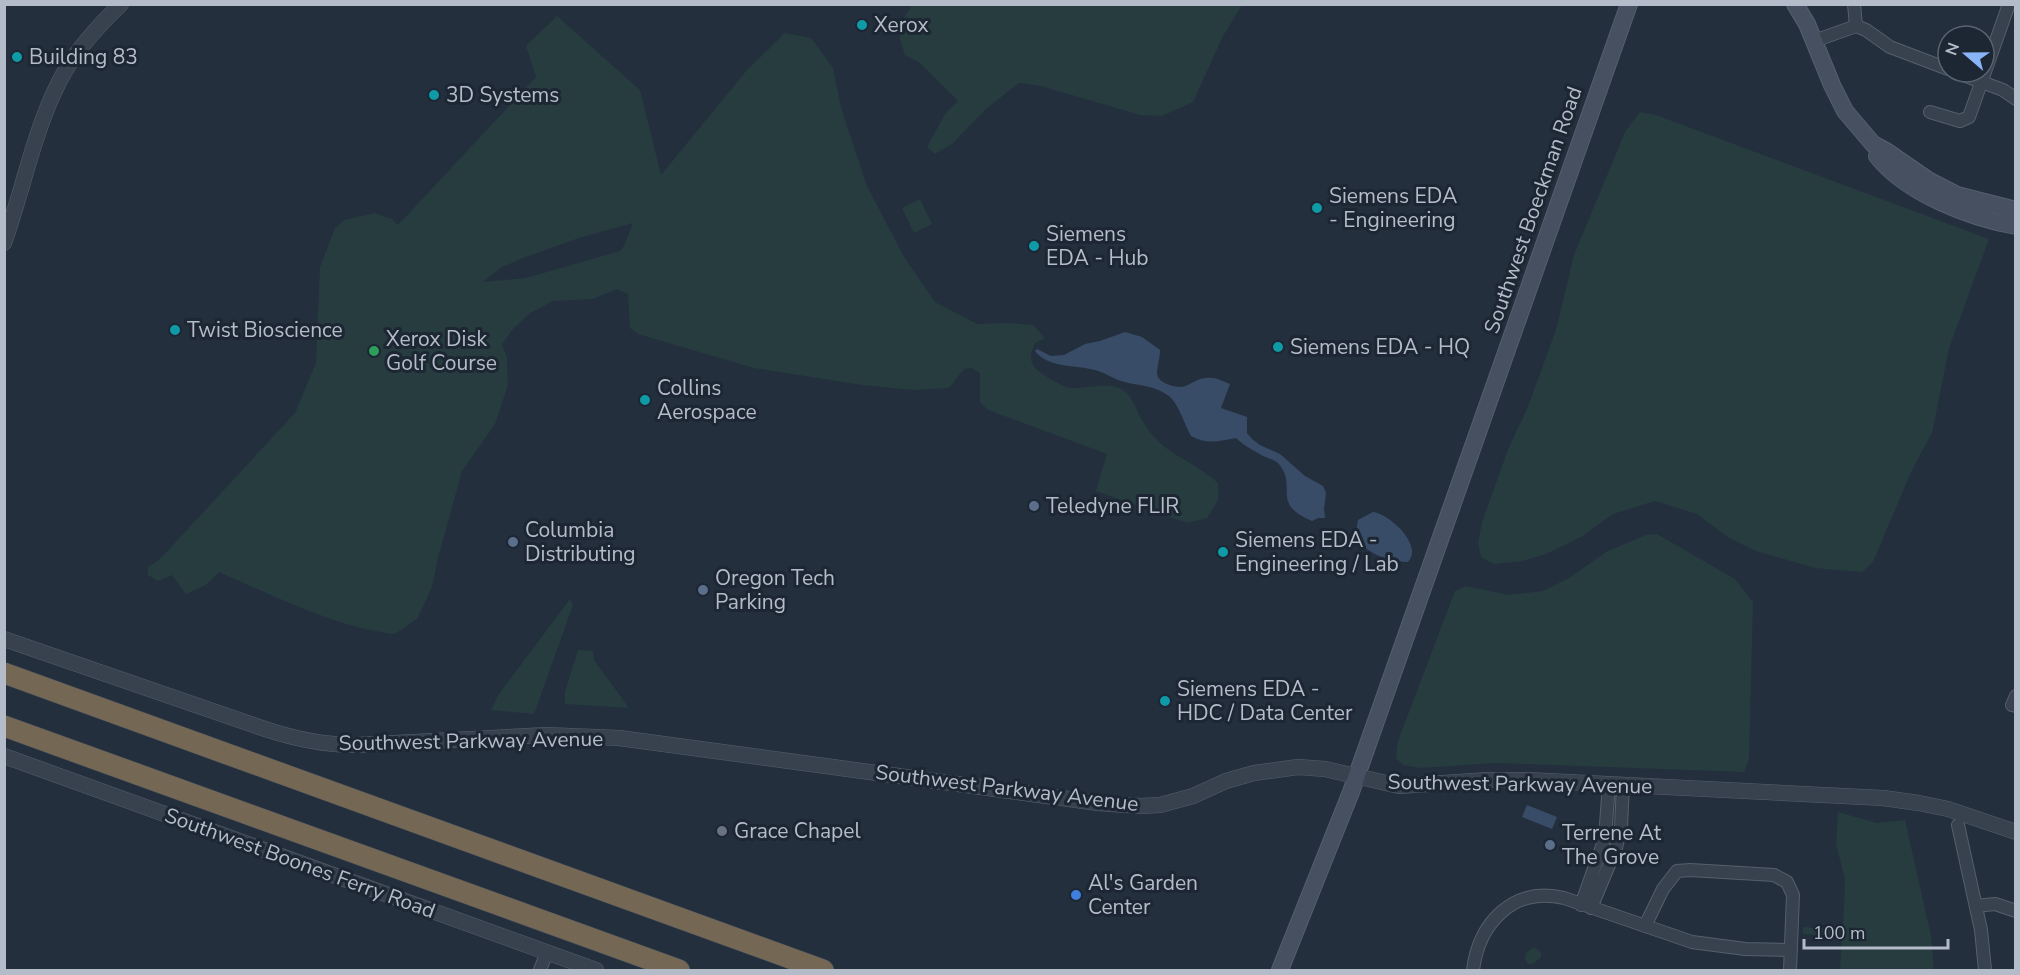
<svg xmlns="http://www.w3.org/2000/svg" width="2020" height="975" font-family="'Nunito Sans',sans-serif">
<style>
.green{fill:#263c3f;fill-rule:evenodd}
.water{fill:#394c67}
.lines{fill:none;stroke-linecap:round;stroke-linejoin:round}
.minor-casing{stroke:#565f6c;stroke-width:14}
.tertiary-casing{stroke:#565f6c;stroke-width:16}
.secondary-casing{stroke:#565f6c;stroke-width:18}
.motorway-casing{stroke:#434c59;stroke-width:22}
.minor{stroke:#38414e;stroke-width:12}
.tertiary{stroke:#38414e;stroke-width:15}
.secondary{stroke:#465061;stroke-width:16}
.motorway{stroke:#746855;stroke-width:21}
.culture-dot{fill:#0f9aa8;stroke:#1d2633;stroke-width:2}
.leisure-dot{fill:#2e9e5b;stroke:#1d2633;stroke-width:2}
.service-dot{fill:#5c6f8a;stroke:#1d2633;stroke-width:2}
.worship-dot{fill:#6b7280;stroke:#1d2633;stroke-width:2}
.shop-dot{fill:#3f7fe0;stroke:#1d2633;stroke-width:2}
.labels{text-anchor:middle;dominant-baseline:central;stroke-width:6;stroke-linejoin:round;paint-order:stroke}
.poi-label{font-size:21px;fill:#b4bcc9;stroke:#1d2633;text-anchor:start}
.street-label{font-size:21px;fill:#b4bcc9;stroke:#1d2633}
</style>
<rect width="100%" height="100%" fill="#242f3e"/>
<path class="green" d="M912,5V4L1242,5L1223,36L1193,102L1162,116L1140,115L1041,86L1019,83L986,109L952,144L935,154L927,147L945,114L958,101L919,62L905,55L897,29Z
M557,16L640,90L661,175L747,70L785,33L811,38L833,68L841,108L867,186L904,257L935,302L977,324L1009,323L1033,325L1045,338L1035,343C1032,350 1029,358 1033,365C1036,372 1064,388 1071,388C1087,389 1107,381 1121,389C1134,396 1136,412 1144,423C1147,429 1153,436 1158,441C1176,458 1200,466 1218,483V500L1207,518L1187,523L1096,491L1107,454L988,410L980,402V373L971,368L964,369L949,388L912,390L862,385L754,368L638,334L630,328L628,294L617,289L593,299L553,301L530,313L513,329L502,344L507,358L508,385L495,424L462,471L438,558L432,587L417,619L395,634C338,629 272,595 219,572L206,585L186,594L172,575L158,581L148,575V567L160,559L295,413L316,363L320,267L335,228L345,220L374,213L392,219L398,225L536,77L526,46ZM633,223L624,246L620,251L526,278L483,282L500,268L523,258L582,237Z
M1640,112L1656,115L1989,239L1949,348L1932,433L1911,472L1873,562L1862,572L1815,568L1756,551L1729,538L1697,514L1655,501L1613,514L1581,537L1546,554L1522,561L1494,564L1481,557L1478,543L1482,522L1509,447L1527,409L1556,330L1574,255L1625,132Z
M920,199L932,224L914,233L902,208Z
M1657,534L1735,579L1753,602L1749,760L1744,772L1496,763L1420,768L1403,765L1396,758L1398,741L1455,591L1466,586L1508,595L1543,591L1569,578L1606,552L1646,535Z
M570,599L573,605L534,714L491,710L499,694Z
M578,650L593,651L594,660L629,708L565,704V692Z
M1838,812L1877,823L1905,820L1931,936L1934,970H1840L1842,936L1803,934V927L1843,929L1845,879L1836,844Z
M1534,947L1541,952V957L1533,964H1528L1525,959L1526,953Z"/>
<path class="water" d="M1125,332L1142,337L1160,350C1160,358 1157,367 1157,374C1158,379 1162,382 1167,384C1189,393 1189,379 1207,378C1215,377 1222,381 1230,384L1221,408L1247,417V433L1252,439L1260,445L1280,454L1305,476L1323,486L1326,493L1324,509L1325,518H1318L1312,521C1270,503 1298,488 1279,464C1274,459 1269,459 1263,456C1253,450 1244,446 1236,438C1220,441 1206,445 1191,436C1184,424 1180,406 1169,396C1155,385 1138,386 1121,381C1112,378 1104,372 1095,370C1076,365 1048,368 1035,351L1037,349L1051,356L1064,355L1085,344L1100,341Z
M1373,512C1389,514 1424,545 1408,562C1384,561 1350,550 1358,520Z
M1527,805L1557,817L1552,829L1522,817Z"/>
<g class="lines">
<g class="minor-casing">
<path id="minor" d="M1854,4L1856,26
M1814,41L1856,26L1866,30L1890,47L1948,69
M1955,72L2003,90L2016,99
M1930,112L1960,121L1969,117L2009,4
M2016,696L2012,705L2016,706
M1958,825L1981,930L1985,970
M1581,905L1605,838L1609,783
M1976,906L1995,904L2016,911
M1591,908L1616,848L1621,827L1623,784
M1645,926L1663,889L1677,871L1690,870L1774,875L1787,882L1793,895L1790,970
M540,970L547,952
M1473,970C1479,923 1513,886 1564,898L1692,942L1745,949L1791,950"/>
</g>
<g class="tertiary-casing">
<path id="tertiary" d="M4,243C23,190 34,130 60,80C75,51 98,26 121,4
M4,639L265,729C295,739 324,745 356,745L546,735L619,738L1098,803L1140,806L1160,805L1193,796L1226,781L1254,773L1298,767L1325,769L1399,786L1488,780H1528L1883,798L1919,803L1948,809L2016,832
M4,756L596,970"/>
</g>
<g class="secondary-casing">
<path id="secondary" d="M1795,4L1807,24L1832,85L1845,111L1873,144L1886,151L1928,180L1957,195L2016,210
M1877,156C1906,193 1970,218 2016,226
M1280,970L1351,792L1629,4"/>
</g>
<g class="motorway-casing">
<path id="motorway" d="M4,673L823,970
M4,726L679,970"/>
</g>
<use href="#minor" class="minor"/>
<use href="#tertiary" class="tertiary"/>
<use href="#secondary" class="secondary"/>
<use href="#motorway" class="motorway"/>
</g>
<g class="culture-dot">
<circle cx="862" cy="25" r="6"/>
<circle cx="17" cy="57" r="6"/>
<circle cx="434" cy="95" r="6"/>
<circle cx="1317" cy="208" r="6"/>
<circle cx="1034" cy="246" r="6"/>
<circle cx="175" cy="330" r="6"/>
<circle cx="1278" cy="347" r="6"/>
<circle cx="645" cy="400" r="6"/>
<circle cx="1223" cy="552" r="6"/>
<circle cx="1165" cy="701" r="6"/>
</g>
<circle class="leisure-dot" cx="374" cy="351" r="6"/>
<g class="service-dot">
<circle cx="1034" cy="506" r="6"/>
<circle cx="513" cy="542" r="6"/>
<circle cx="703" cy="590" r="6"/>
<circle cx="1550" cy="845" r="6"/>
</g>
<circle class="worship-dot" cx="722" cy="831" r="6"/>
<circle class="shop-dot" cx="1076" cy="895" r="6"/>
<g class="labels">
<g class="poi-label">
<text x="874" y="25">Xerox</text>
<text x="29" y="57">Building 83</text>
<text x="446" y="95">3D Systems</text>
<text x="1329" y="196">Siemens EDA<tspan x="1329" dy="24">- Engineering</tspan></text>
<text x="1046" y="234">Siemens<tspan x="1046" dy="24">EDA - Hub</tspan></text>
<text x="187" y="330">Twist Bioscience</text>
<text x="386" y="339">Xerox Disk<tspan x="386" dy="24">Golf Course</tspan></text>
<text x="1290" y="347">Siemens EDA - HQ</text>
<text x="657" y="388">Collins<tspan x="657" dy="24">Aerospace</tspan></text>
<text x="1046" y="506">Teledyne FLIR</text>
<text x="525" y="530">Columbia<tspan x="525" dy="24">Distributing</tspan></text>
<text x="1235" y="540">Siemens EDA -<tspan x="1235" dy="24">Engineering / Lab</tspan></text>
<text x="715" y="578">Oregon Tech<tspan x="715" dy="24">Parking</tspan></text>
<text x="1177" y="689">Siemens EDA -<tspan x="1177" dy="24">HDC / Data Center</tspan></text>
<text x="734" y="831">Grace Chapel</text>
<text x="1562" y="833">Terrene At<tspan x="1562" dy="24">The Grove</tspan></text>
<text x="1088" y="883">Al's Garden<tspan x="1088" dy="24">Center</tspan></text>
</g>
<g class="street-label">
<text transform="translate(1533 210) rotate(-71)">Southwest Boeckman Road</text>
<text transform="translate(471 741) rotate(-1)">Southwest Parkway Avenue</text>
<text transform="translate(1520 784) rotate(1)">Southwest Parkway Avenue</text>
<text transform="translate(1007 788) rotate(7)">Southwest Parkway Avenue</text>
<text transform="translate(300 863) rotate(20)">Southwest Boones Ferry Road</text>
</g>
</g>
<rect width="2020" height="975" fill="none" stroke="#b4bcc9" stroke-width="12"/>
<g transform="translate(1966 54) rotate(290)"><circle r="28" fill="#1d2633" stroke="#59626f" stroke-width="1.5"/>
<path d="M0-4.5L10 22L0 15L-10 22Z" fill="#8ab4f8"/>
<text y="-9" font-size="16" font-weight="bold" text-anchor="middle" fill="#b4bcc9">N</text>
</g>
<path d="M1804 939v9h144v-9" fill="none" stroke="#b4bcc9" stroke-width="3"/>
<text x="1813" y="939" font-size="18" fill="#b4bcc9" stroke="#1d2633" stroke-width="4.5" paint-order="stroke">100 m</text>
</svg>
